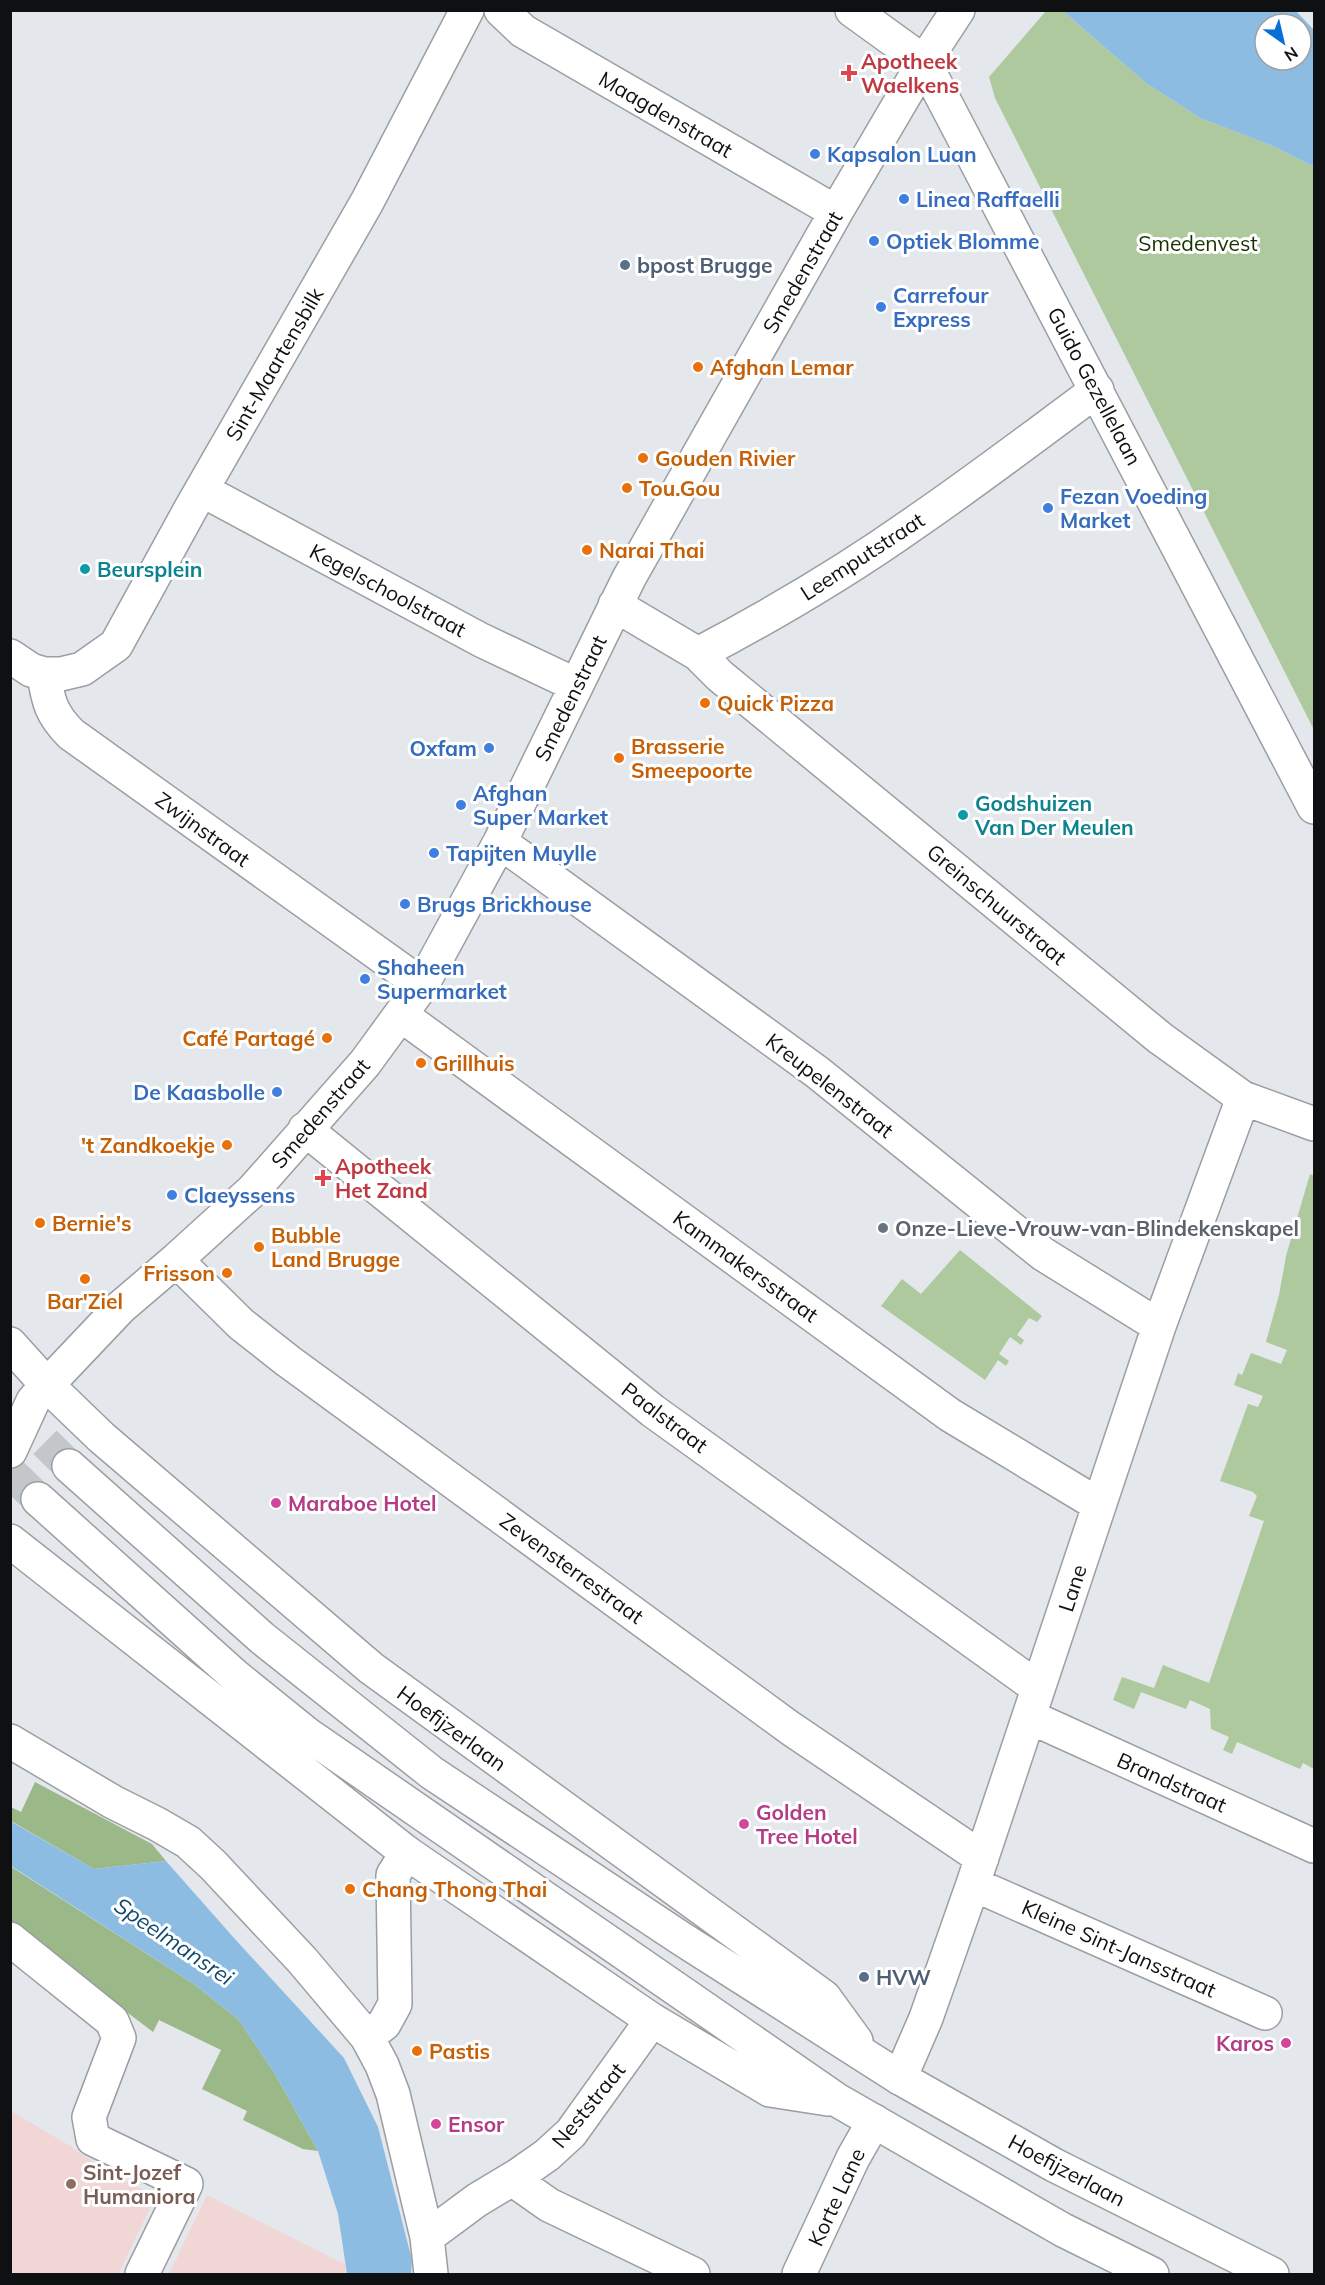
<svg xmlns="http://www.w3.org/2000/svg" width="1325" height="2285" font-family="Mulish,sans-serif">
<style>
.education{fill:#f1d6d6}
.green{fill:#adc99d}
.forest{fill:#9ab888}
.water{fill:#8dbce3;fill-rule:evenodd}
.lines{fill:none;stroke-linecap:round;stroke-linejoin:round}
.major-tunnel{stroke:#c4c7ca;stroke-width:33;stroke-dasharray:33 16;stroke-linecap:butt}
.minor-casing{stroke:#9b9ea2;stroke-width:36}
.major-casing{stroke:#9b9ea2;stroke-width:36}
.minor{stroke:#fff;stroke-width:33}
.major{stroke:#fff;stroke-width:33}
.health-dot{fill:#e0444e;stroke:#fff;stroke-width:2}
.shop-dot{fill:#3f7fe0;stroke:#fff;stroke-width:2}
.service-dot{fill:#5c6f8a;stroke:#fff;stroke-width:2}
.food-dot{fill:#e8710a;stroke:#fff;stroke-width:2}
.culture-dot{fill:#0f9aa8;stroke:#fff;stroke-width:2}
.worship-dot{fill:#6b7280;stroke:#fff;stroke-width:2}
.hotel-dot{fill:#d1479c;stroke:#fff;stroke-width:2}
.education-dot{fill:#8d6e63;stroke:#fff;stroke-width:2}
.labels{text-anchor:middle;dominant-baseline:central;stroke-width:6;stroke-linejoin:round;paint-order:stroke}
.health-label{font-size:21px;font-weight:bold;fill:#be3a42;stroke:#fff;text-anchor:start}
.street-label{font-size:21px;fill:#0f1011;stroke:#fff}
.shop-label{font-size:21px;font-weight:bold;fill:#366cbe;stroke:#fff;text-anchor:start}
.park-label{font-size:21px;fill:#173200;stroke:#fff}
.service-label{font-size:21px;font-weight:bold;fill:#4e5e75;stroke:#fff;text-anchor:start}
.food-label{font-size:21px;font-weight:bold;fill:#c56008;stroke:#fff;text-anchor:start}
.culture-label{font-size:21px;font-weight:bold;fill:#0d838f;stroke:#fff;text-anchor:start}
.worship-label{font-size:21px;font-weight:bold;fill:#5b616d;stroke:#fff;text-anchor:start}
.hotel-label{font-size:21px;font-weight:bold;fill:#b23c85;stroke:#fff;text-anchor:start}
.education-label{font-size:21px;font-weight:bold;fill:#785e54;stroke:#fff;text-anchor:start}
.water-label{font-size:22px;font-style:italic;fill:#11496e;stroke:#fff}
</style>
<rect width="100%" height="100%" fill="#e4e7eb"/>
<path class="education" d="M11,2111L70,2146L107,2171L156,2196L118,2274H11Z
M207,2195L346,2265L345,2274H169Z"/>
<path class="green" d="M1046,11H1063L1146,83L1200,118L1275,147L1314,167V730L995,98L989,77Z
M1310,1174L1314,1176V1769L1303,1763L1300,1769L1237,1742L1232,1754L1223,1750L1229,1737L1211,1729L1210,1709L1190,1700L1186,1709L1141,1692L1134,1709L1113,1700L1122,1677L1154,1688L1163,1665L1209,1683L1264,1521L1249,1516L1257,1496L1253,1492L1220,1481L1248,1404L1258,1407L1263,1396L1234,1385L1238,1373L1242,1375L1251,1353L1281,1364L1287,1350L1266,1342L1279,1295L1286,1256Z
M960,1250L1042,1316L1037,1322L1029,1318L1017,1335L1024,1340L1021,1345L1010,1337L999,1354L1009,1361L1006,1366L998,1360L985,1380L881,1306L902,1279L921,1294Z"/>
<path class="forest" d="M35,1782L152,1844L166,1861L94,1869L11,1821V1807L21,1812Z
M10,1866L194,1984L239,2020L275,2074L318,2151L303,2149L243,2120L247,2111L202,2089L221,2050L159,2020L153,2032L11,1924Z"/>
<path class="water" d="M1063,11H1296L1314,30V167L1275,147L1200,118L1146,83ZM1265,24H1301V60H1265Z
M10,1821L94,1869L166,1861L234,1938L344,2058L378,2127L412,2260L411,2274H347L338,2214L318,2151L275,2074L239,2020L194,1984L11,1866Z"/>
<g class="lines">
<path class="major-tunnel" d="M10,1408L69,1466
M10,1472L38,1499"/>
<g class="minor-casing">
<path id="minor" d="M501,10L523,31L836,212
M852,10L924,62L1314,807
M202,490L481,640L576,685
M615,605L698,654C772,615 845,572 913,524C976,481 1036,435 1097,390
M698,654L720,676L1160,1038L1243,1098L1314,1124
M10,656L31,670L44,674H61L82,669L116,645L190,510L367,202L467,10
M44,674C48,701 51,714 71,734L422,985
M500,842L817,1072L1043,1254L1159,1326
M401,1015L950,1415L1099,1505
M305,1129L653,1411L1038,1688
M176,1260L241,1324L288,1361L790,1728L982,1858
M10,1344L47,1385
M10,1451L33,1401L47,1385L121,1307L176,1260L253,1190L365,1063L422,985L500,842L629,578L836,212L924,62
M1030,1717L1314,1846
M10,1741L113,1802L157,1824L188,1842L213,1865L302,1960L367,2037L382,2065L393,2094L427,2237L431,2274
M973,1884L1265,2013
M10,1939L112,2021L119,2038L89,2117L93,2139L186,2184L142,2274
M367,2037L384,2024L395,2004L393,1875L407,1853
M900,2078L926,2018L973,1884L1159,1326L1243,1098
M512,2179L549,2205L693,2274
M427,2237L477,2200L517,2176L547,2155L571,2133L652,2020
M799,2274L853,2158L874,2121"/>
</g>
<g class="major-casing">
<path id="major" d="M924,62L958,10
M47,1385L101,1437L371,1668L824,1997L856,2041
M69,1466L262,1638L432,1773L682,1939L900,2078L1054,2165L1272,2274
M38,1499L234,1675L307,1734L837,2100L1063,2230L1152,2274
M10,1541L407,1853L652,2020L770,2090L828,2099"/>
</g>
<use href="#minor" class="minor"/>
<use href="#major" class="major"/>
</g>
<g class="health-dot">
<path d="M846 64h6v6h6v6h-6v6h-6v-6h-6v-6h6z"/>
<path d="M320 1169h6v6h6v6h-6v6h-6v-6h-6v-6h6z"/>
</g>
<g class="shop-dot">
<circle cx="815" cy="154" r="6"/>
<circle cx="904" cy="199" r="6"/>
<circle cx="874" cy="241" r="6"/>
<circle cx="881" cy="307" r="6"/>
<circle cx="1048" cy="508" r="6"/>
<circle cx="489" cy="748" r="6"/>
<circle cx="461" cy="805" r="6"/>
<circle cx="434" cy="853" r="6"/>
<circle cx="405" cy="904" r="6"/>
<circle cx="365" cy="979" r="6"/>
<circle cx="277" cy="1092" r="6"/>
<circle cx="172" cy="1195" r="6"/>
</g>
<g class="service-dot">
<circle cx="625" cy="265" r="6"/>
<circle cx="864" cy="1977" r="6"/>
</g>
<g class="food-dot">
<circle cx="698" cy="367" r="6"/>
<circle cx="643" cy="458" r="6"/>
<circle cx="627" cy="488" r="6"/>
<circle cx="587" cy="550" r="6"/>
<circle cx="705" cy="703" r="6"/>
<circle cx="619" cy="758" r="6"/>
<circle cx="327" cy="1038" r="6"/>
<circle cx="421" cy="1063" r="6"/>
<circle cx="227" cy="1145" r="6"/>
<circle cx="40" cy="1223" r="6"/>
<circle cx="259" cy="1247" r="6"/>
<circle cx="227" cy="1273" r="6"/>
<circle cx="85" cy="1279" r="6"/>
<circle cx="350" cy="1889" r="6"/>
<circle cx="417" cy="2051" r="6"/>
</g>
<g class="culture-dot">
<circle cx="85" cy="569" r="6"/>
<circle cx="963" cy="815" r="6"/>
</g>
<circle class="worship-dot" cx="883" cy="1228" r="6"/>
<g class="hotel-dot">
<circle cx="276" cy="1503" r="6"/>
<circle cx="744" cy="1824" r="6"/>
<circle cx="1286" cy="2043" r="6"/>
<circle cx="436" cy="2124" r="6"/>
</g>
<circle class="education-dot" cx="71" cy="2184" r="6"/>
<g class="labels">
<g class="health-label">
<text x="861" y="61">Apotheek<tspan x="861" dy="24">Waelkens</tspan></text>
<text x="335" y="1166">Apotheek<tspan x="335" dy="24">Het Zand</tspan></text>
</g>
<g class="street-label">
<text transform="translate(666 114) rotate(30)">Maagdenstraat</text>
<text transform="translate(802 272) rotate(-60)">Smedenstraat</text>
<text transform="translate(274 364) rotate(-60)">Sint-Maartensbilk</text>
<text transform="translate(1095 386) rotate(62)">Guido Gezellelaan</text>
<text transform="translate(862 556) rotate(-33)">Leemputstraat</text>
<text transform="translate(388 590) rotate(28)">Kegelschoolstraat</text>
<text transform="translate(570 698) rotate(-64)">Smedenstraat</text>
<text transform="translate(203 829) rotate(36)">Zwijnstraat</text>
<text transform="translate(997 904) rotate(40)">Greinschuurstraat</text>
<text transform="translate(830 1085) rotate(38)">Kreupelenstraat</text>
<text transform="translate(320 1113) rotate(-49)">Smedenstraat</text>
<text transform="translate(746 1266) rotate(36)">Kammakersstraat</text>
<text transform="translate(665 1417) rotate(37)">Paalstraat</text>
<text transform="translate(572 1568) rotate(36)">Zevensterrestraat</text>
<text transform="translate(1072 1588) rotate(-72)">Lane</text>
<text transform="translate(452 1728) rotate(36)">Hoefijzerlaan</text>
<text transform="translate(1172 1782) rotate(24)">Brandstraat</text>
<text transform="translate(1119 1948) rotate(24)">Kleine Sint-Jansstraat</text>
<text transform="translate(588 2105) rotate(-51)">Neststraat</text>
<text transform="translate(1067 2170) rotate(28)">Hoefijzerlaan</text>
<text transform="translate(836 2197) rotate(-65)">Korte Lane</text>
</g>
<g class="shop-label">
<text x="827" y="154">Kapsalon Luan</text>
<text x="916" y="199">Linea Raffaelli</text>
<text x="886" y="241">Optiek Blomme</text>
<text x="893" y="295">Carrefour<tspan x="893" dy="24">Express</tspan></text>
<text x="1060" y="496">Fezan Voeding<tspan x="1060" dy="24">Market</tspan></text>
<text x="477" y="748" text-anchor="end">Oxfam</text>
<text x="473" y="793">Afghan<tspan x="473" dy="24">Super Market</tspan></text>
<text x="446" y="853">Tapijten Muylle</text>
<text x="417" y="904">Brugs Brickhouse</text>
<text x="377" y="967">Shaheen<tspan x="377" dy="24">Supermarket</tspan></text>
<text x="265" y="1092" text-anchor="end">De Kaasbolle</text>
<text x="184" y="1195">Claeyssens</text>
</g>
<g class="park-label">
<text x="1198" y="243">Smedenvest</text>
</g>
<g class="service-label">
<text x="637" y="265">bpost Brugge</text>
<text x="876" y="1977">HVW</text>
</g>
<g class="food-label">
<text x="710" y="367">Afghan Lemar</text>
<text x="655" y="458">Gouden Rivier</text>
<text x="639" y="488">Tou.Gou</text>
<text x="599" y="550">Narai Thai</text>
<text x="717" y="703">Quick Pizza</text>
<text x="631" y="746">Brasserie<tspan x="631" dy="24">Smeepoorte</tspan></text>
<text x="315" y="1038" text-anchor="end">Café Partagé</text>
<text x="433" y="1063">Grillhuis</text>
<text x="215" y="1145" text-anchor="end">'t Zandkoekje</text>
<text x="52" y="1223">Bernie's</text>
<text x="271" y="1235">Bubble<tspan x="271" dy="24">Land Brugge</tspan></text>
<text x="215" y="1273" text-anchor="end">Frisson</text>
<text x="85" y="1301" text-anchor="middle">Bar'Ziel</text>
<text x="362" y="1889">Chang Thong Thai</text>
<text x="429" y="2051">Pastis</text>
</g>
<g class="culture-label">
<text x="97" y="569">Beursplein</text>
<text x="975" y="803">Godshuizen<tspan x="975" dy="24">Van Der Meulen</tspan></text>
</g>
<g class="worship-label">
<text x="895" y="1228">Onze-Lieve-Vrouw-van-Blindekenskapel</text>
</g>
<g class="hotel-label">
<text x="288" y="1503">Maraboe Hotel</text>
<text x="756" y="1812">Golden<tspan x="756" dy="24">Tree Hotel</tspan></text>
<text x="1274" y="2043" text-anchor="end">Karos</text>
<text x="448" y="2124">Ensor</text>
</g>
<g class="education-label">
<text x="83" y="2172">Sint-Jozef<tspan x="83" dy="24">Humaniora</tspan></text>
</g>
<g class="water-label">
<text transform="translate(174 1941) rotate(34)">Speelmansrei</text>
</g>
</g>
<rect width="1325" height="2285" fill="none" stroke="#0f1011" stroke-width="24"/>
<g transform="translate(1283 42) rotate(146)"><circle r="28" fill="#ffffff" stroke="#9f9fa0" stroke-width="1.5"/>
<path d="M0-4.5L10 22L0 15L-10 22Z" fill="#096ed6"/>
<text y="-9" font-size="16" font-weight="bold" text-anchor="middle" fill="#0f1011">N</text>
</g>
</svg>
